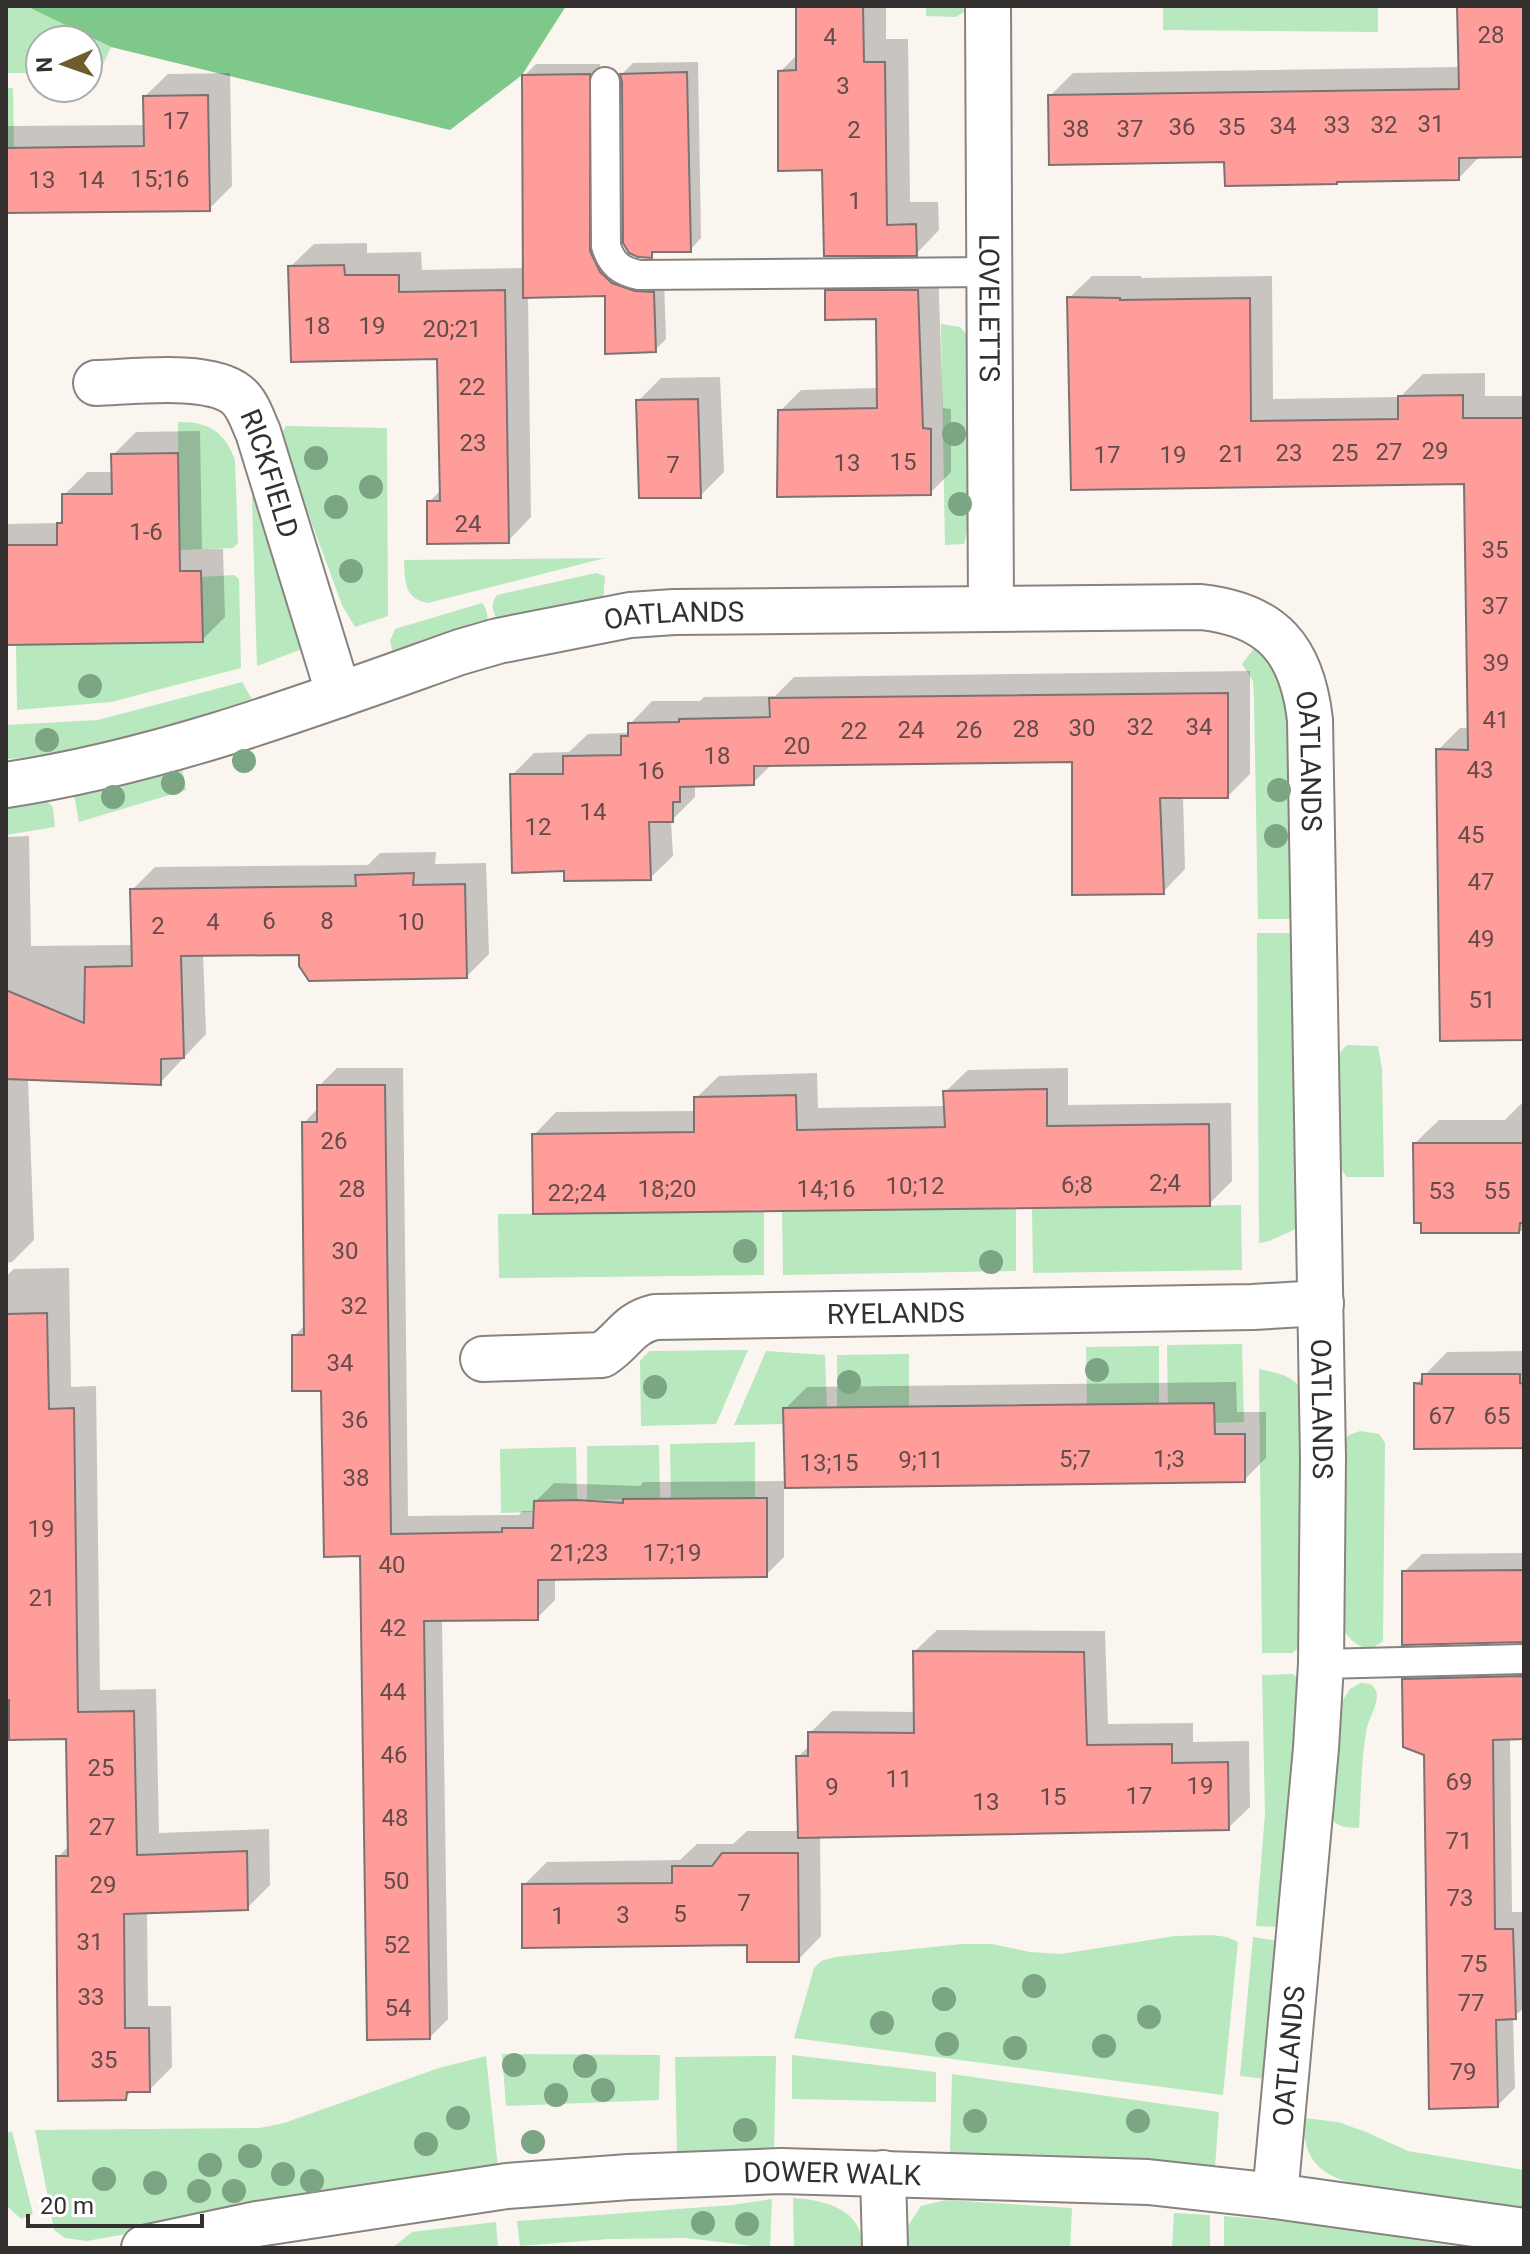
<svg xmlns="http://www.w3.org/2000/svg" width="1530" height="2254" font-family="Roboto,sans-serif">
<style>
.green{fill:#b8e8be}
.forest{fill:#7ec989}
.shadow{fill:#0003}
.building{fill:#fe9d9a;stroke:#7b7373;stroke-width:2}
.lines{fill:none;stroke-linecap:round;stroke-linejoin:round}
.service-casing{stroke:#89837f;stroke-width:32}
.minor-casing{stroke:#89837f;stroke-width:48}
.service{stroke:#fff;stroke-width:28}
.minor{stroke:#fff;stroke-width:44}
.tree{fill:#7ba583}
.labels{text-anchor:middle;dominant-baseline:central;stroke-width:7;stroke-linejoin:round;paint-order:stroke}
.number-label{font-size:24px;fill:#664b4a}
.street-label{font-size:28px;fill:#33302f;stroke:#fff}
</style>
<rect width="100%" height="100%" fill="#fbf5f0"/>
<path class="green" d="M6,6H26L111,47L99,73H88V40H40V73H6Z
M926,6H963L964,12L956,17L926,16Z
M1163,6H1378V32L1163,30Z
M6,88H13L14,148H6Z
M941,324L960,327L968,336L969,524L964,544L945,545Z
M178,422C208,421 225,432 235,460L238,543L233,548L179,550Z
M286,426L387,428L388,616L355,627L342,605L283,445L282,433Z
M254,481L305,648L257,666L252,499Z
M605,558L428,603C404,599 405,581 404,560Z
M596,573L605,576L603,603L500,622C492,614 490,604 497,595Z
M234,575L239,579L241,668L111,702L17,710L16,645L202,642L201,577Z
M482,603C489,611 488,620 486,630L404,652L393,653L390,641L395,629Z
M1255,647L1272,664L1291,708L1292,919H1258L1254,699L1253,681L1242,664Z
M242,682L252,699C172,726 91,754 6,759V725L98,720Z
M181,763L186,790L79,822L74,795Z
M44,798L53,807L55,827L6,835V804Z
M1257,933H1292L1296,1229L1269,1241L1259,1243Z
M1347,1045L1378,1046L1382,1069L1384,1177H1347L1339,1167L1338,1059L1341,1051Z
M1241,1205L1242,1270L1033,1273L1032,1208Z
M1016,1207V1271L783,1275L782,1210Z
M764,1211V1275L499,1278L498,1214Z
M1242,1344L1244,1422L1215,1423L1214,1403L1168,1404L1167,1345Z
M1159,1346V1405H1087L1086,1347Z
M748,1350L716,1424L641,1426L640,1361L649,1351Z
M766,1351L825,1355L827,1407L784,1408V1424L734,1425Z
M909,1354V1406L837,1407V1355Z
M1259,1369C1276,1373 1290,1374 1301,1388L1298,1648L1292,1653H1262Z
M1360,1431L1379,1434L1385,1443L1383,1641C1367,1655 1353,1645 1343,1629L1341,1444L1349,1435Z
M755,1442V1507L671,1499L670,1444Z
M659,1445L660,1499L587,1500V1446Z
M576,1447L577,1500L535,1501L534,1512L501,1513L500,1449Z
M1293,1674L1299,1679V1700L1279,1927L1256,1926L1265,1813L1262,1675Z
M1360,1683C1367,1683 1373,1683 1376,1691C1380,1701 1370,1716 1367,1727C1361,1759 1361,1795 1359,1828C1347,1827 1338,1828 1331,1818L1341,1703L1350,1689Z
M1212,1935L1227,1937L1238,1942L1223,2095L794,2038L814,1968L821,1961L835,1957L962,1944H992L1030,1952L1061,1954L1175,1936Z
M1253,1937L1278,1941L1266,2079L1240,2076Z
M502,2054L660,2055L659,2100L506,2106Z
M792,2055L936,2072V2102L792,2099Z
M486,2056L498,2167L87,2241L65,2238L54,2230L35,2130L260,2128L284,2123L439,2068Z
M776,2056L774,2152L677,2154L675,2057Z
M952,2074L1219,2112L1215,2167L1053,2155L950,2153Z
M1304,2118L1338,2122L1366,2132L1408,2151L1524,2170V2209L1362,2186C1322,2176 1302,2163 1304,2118Z
M12,2131L33,2214L21,2219L6,2205V2133Z
M793,2198C826,2200 862,2209 863,2248H794Z
M772,2199L770,2248L686,2238L609,2239L520,2246L517,2221L732,2205Z
M946,2200L1072,2208L1070,2248H902L905,2230L921,2206Z
M1174,2213L1210,2215V2248H1172Z
M1224,2216L1304,2223L1465,2248H1224Z
M496,2222L498,2248H392L412,2232Z"/>
<path class="forest" d="M26,6H566L522,75L450,130L111,47Z"/>
<path class="shadow" d="M797,6H886V39H908L910,202H938L939,230L916,254L824,168L780,72L798,54Z
M1459,6H1524V155L1480,156L1459,178L1226,160L1050,96L1073,73L1460,67Z
M698,62L701,238L690,250H657L651,256L622,74L633,63Z
M536,64H600L601,240L664,281L666,339L655,350L607,294L528,296L531,517L508,541L429,502L442,489L439,357L290,267L314,244L367,243V253L421,252L422,270L525,268L524,76Z
M230,73L232,186L209,209L6,211V126L146,125L145,96L168,74Z
M938,269L943,408L951,409V472L930,493L780,411L801,390L879,388L878,317L827,291L848,270Z
M1092,276H1141V278L1272,276L1273,399L1400,397L1423,374L1485,373V396H1524V1038L1438,750L1460,728H1469L1466,482L1073,488L1069,298Z
M720,377L724,472L700,496L638,401L661,378Z
M200,431L202,549H223L225,617L202,640L6,643V524L59,523L64,519V495L87,472H114L113,455L136,432Z
M1250,671V774L1228,796H1183L1185,869L1163,892L1074,760L772,764L753,783L695,784V797L671,821L673,856L650,878L566,869L512,775L534,753L569,752L588,734L627,733L630,730V724L652,701H700L704,697L775,696L794,677Z
M29,836L31,946L133,945L132,890L155,867L368,865L380,853L436,852L435,864L486,863L489,954L466,977L301,953L203,954L206,1034L160,1083L28,1078L34,1240L12,1262L6,1263V837Z
M337,1068H403L408,1516L519,1515L522,1511H536V1501L554,1483L640,1486L643,1482L787,1481L785,1409L807,1387L1236,1382L1237,1412H1266V1458L1244,1480L784,1486V1557L766,1575L555,1577V1600L537,1618L442,1619L448,2019L430,2037L362,1554L323,1389L294,1336L306,1324L304,1123L319,1107V1086Z
M1068,1068V1105L1231,1103L1232,1181L1209,1204L534,1135L556,1112L696,1111V1098L719,1076L817,1073L818,1108L946,1106L945,1092L968,1070Z
M1521,1104L1524,1105V1231H1423L1415,1143L1439,1120H1505Z
M69,1268L71,1387L96,1386L100,1690L156,1689L159,1833L269,1829L270,1885L247,1908L147,1911L148,2006H171L172,2067L149,2090H133L125,2098L58,1857L70,1845L68,1737L11,1698H6V1276L14,1269Z
M1524,1351V1446L1416,1384L1447,1352Z
M1524,1553V1640L1404,1572L1422,1554Z
M937,1630L1105,1631L1108,1724L1193,1723V1742L1249,1741L1250,1807L1228,1828L820,1835L821,1936L798,1960L749,1943L524,1885L547,1862L680,1860L697,1844H733L747,1831H800L798,1757L810,1745V1733L832,1711L916,1712L915,1651Z
M1524,1659V1738H1510L1512,1912H1524V2008L1513,2017L1515,2088L1497,2106L1426,1753L1404,1680L1422,1662Z"/>
<path class="building" d="M796,6H863L864,62H885L887,225L916,224L917,256H824L822,170L778,171V71L796,70Z
M1457,6H1524V157L1459,158V180L1337,182V184L1225,186L1224,162L1049,165L1048,95L1459,89Z
M687,72L691,252H652V258L638,257L629,253L623,243L622,82L620,74Z
M590,74V251L600,272L612,283L635,291L654,292L656,352L605,354V296L523,298L522,75Z
M208,95L210,211L6,213V148L144,146L143,96Z
M344,265L345,275H399V292L505,290L509,543L427,544V501H440L437,359L291,362L288,266Z
M825,290H918L923,428L931,429V495L777,497L778,410L877,408L876,319L825,320Z
M1067,297L1120,298V300L1250,298L1251,421L1398,419V396L1463,395V418H1524V1040L1440,1041L1436,749L1468,750L1464,484L1071,490Z
M698,399L701,498H639L636,400Z
M178,453L180,571H201L203,642L6,645V545H57V523H62V494H112L111,454Z
M1228,693V798H1160L1164,894L1072,895V762L754,766V785L680,787V802H673V822H649L651,880L564,881V871L512,873L510,774H563V756L621,755V736H628V723L679,722V719L770,717L769,698Z
M414,873L413,885L465,884L467,978L309,981L299,966V955L181,956L184,1058L161,1059V1085L6,1079V990L84,1023L85,967L132,966L130,889L356,886L355,875Z
M317,1085H385L391,1534L502,1532V1528H533L534,1501L577,1500L623,1503V1499L767,1498V1577L538,1580V1620L424,1621L430,2039L367,2040L360,1556L324,1557L321,1391H292V1335H304L302,1122H317Z
M1047,1089V1126L1209,1124L1210,1206L533,1214L532,1134L694,1132V1097L796,1095L797,1130L945,1127L943,1091Z
M1413,1143H1524V1223H1520L1519,1233H1421V1223H1414Z
M47,1313L49,1409L74,1408L78,1712L134,1711L137,1855L247,1851L248,1910L124,1914L125,2028H149L150,2092H127L126,2100L58,2101L56,1856H68L66,1739L9,1740V1700H6V1314Z
M1422,1374H1520V1383L1524,1384V1448L1414,1449V1383L1422,1384Z
M1214,1403L1215,1434H1245V1482L785,1488L783,1408Z
M1524,1570V1642L1402,1645V1571Z
M913,1651L1084,1652L1087,1745L1172,1744V1763L1228,1762L1229,1830L798,1838L796,1756H808V1732L914,1733Z
M1524,1676V1739L1493,1740L1495,1929H1513L1516,2019L1496,2020L1498,2107L1429,2109L1424,1755L1403,1747L1402,1679Z
M722,1853H798L799,1962H747V1945L522,1948V1884L672,1883V1866H712Z"/>
<g class="lines">
<g class="service-casing">
<path id="service" d="M605,82L606,246C612,265 621,271 639,275L989,272
M1321,1664L1524,1659"/>
</g>
<g class="minor-casing">
<g id="minor">
<path id="s1" d="M988,6L991,609"/>
<path id="s2" d="M96,383C132,382 209,372 237,395C248,404 252,419 258,432L339,695"/>
<path id="s3" d="M6,785C163,761 311,705 460,652L498,641L630,615L674,612L1201,607C1273,615 1302,650 1310,720L1323,1458L1321,1664L1316,1748L1275,2196"/>
<path id="s4" d="M483,1359L602,1355C625,1340 627,1324 655,1317L1253,1307L1321,1303"/>
<path d="M883,2173L885,2248"/>
<path id="s5" d="M144,2248L257,2224L507,2186L629,2177L781,2171L1148,2182L1275,2196L1524,2231"/>
</g>
</g>
<use href="#service" class="service"/>
<use href="#minor" class="minor"/>
</g>
<g class="tree">
<circle cx="954" cy="434" r="12"/>
<circle cx="316" cy="458" r="12"/>
<circle cx="371" cy="487" r="12"/>
<circle cx="960" cy="504" r="12"/>
<circle cx="336" cy="507" r="12"/>
<circle cx="351" cy="571" r="12"/>
<circle cx="90" cy="686" r="12"/>
<circle cx="47" cy="740" r="12"/>
<circle cx="244" cy="761" r="12"/>
<circle cx="173" cy="783" r="12"/>
<circle cx="1279" cy="790" r="12"/>
<circle cx="113" cy="797" r="12"/>
<circle cx="1276" cy="836" r="12"/>
<circle cx="745" cy="1251" r="12"/>
<circle cx="991" cy="1262" r="12"/>
<circle cx="1097" cy="1370" r="12"/>
<circle cx="849" cy="1382" r="12"/>
<circle cx="655" cy="1387" r="12"/>
<circle cx="1034" cy="1986" r="12"/>
<circle cx="944" cy="1999" r="12"/>
<circle cx="1149" cy="2017" r="12"/>
<circle cx="882" cy="2023" r="12"/>
<circle cx="947" cy="2044" r="12"/>
<circle cx="1104" cy="2046" r="12"/>
<circle cx="1015" cy="2048" r="12"/>
<circle cx="514" cy="2065" r="12"/>
<circle cx="585" cy="2066" r="12"/>
<circle cx="603" cy="2090" r="12"/>
<circle cx="556" cy="2095" r="12"/>
<circle cx="458" cy="2118" r="12"/>
<circle cx="975" cy="2121" r="12"/>
<circle cx="1138" cy="2121" r="12"/>
<circle cx="745" cy="2130" r="12"/>
<circle cx="533" cy="2142" r="12"/>
<circle cx="426" cy="2144" r="12"/>
<circle cx="250" cy="2156" r="12"/>
<circle cx="210" cy="2165" r="12"/>
<circle cx="283" cy="2174" r="12"/>
<circle cx="104" cy="2179" r="12"/>
<circle cx="312" cy="2181" r="12"/>
<circle cx="155" cy="2183" r="12"/>
<circle cx="199" cy="2191" r="12"/>
<circle cx="234" cy="2191" r="12"/>
<circle cx="703" cy="2223" r="12"/>
<circle cx="747" cy="2224" r="12"/>
</g>
<g class="labels">
<g class="number-label">
<text x="1491" y="35">28</text>
<text x="830" y="37">4</text>
<text x="843" y="86">3</text>
<text x="176" y="121">17</text>
<text x="1431" y="124">31</text>
<text x="1337" y="125">33</text>
<text x="1384" y="125">32</text>
<text x="1283" y="126">34</text>
<text x="1182" y="127">36</text>
<text x="1232" y="127">35</text>
<text x="1076" y="129">38</text>
<text x="1130" y="129">37</text>
<text x="854" y="130">2</text>
<text x="160" y="179">15;16</text>
<text x="42" y="180">13</text>
<text x="91" y="180">14</text>
<text x="855" y="201">1</text>
<text x="317" y="326">18</text>
<text x="372" y="326">19</text>
<text x="452" y="329">20;21</text>
<text x="472" y="387">22</text>
<text x="473" y="443">23</text>
<text x="1435" y="451">29</text>
<text x="1389" y="452">27</text>
<text x="1289" y="453">23</text>
<text x="1345" y="453">25</text>
<text x="1232" y="454">21</text>
<text x="1107" y="455">17</text>
<text x="1173" y="455">19</text>
<text x="903" y="462">15</text>
<text x="847" y="463">13</text>
<text x="673" y="465">7</text>
<text x="468" y="524">24</text>
<text x="146" y="532">1-6</text>
<text x="1495" y="550">35</text>
<text x="1495" y="606">37</text>
<text x="1496" y="663">39</text>
<text x="1496" y="720">41</text>
<text x="1140" y="727">32</text>
<text x="1199" y="727">34</text>
<text x="1082" y="728">30</text>
<text x="1026" y="729">28</text>
<text x="911" y="730">24</text>
<text x="969" y="730">26</text>
<text x="854" y="731">22</text>
<text x="797" y="746">20</text>
<text x="717" y="756">18</text>
<text x="1480" y="770">43</text>
<text x="651" y="771">16</text>
<text x="593" y="812">14</text>
<text x="538" y="827">12</text>
<text x="1471" y="835">45</text>
<text x="1481" y="882">47</text>
<text x="269" y="921">6</text>
<text x="327" y="921">8</text>
<text x="213" y="922">4</text>
<text x="411" y="922">10</text>
<text x="158" y="926">2</text>
<text x="1481" y="939">49</text>
<text x="1482" y="1000">51</text>
<text x="334" y="1141">26</text>
<text x="1165" y="1183">2;4</text>
<text x="1077" y="1185">6;8</text>
<text x="915" y="1186">10;12</text>
<text x="352" y="1189">28</text>
<text x="667" y="1189">18;20</text>
<text x="826" y="1189">14;16</text>
<text x="1442" y="1191">53</text>
<text x="1497" y="1191">55</text>
<text x="577" y="1193">22;24</text>
<text x="345" y="1251">30</text>
<text x="354" y="1306">32</text>
<text x="340" y="1363">34</text>
<text x="1442" y="1416">67</text>
<text x="1497" y="1416">65</text>
<text x="355" y="1420">36</text>
<text x="1075" y="1459">5;7</text>
<text x="1169" y="1459">1;3</text>
<text x="921" y="1460">9;11</text>
<text x="829" y="1463">13;15</text>
<text x="356" y="1478">38</text>
<text x="41" y="1529">19</text>
<text x="579" y="1553">21;23</text>
<text x="672" y="1553">17;19</text>
<text x="392" y="1565">40</text>
<text x="42" y="1598">21</text>
<text x="393" y="1628">42</text>
<text x="393" y="1692">44</text>
<text x="394" y="1755">46</text>
<text x="101" y="1768">25</text>
<text x="899" y="1779">11</text>
<text x="1459" y="1782">69</text>
<text x="1200" y="1786">19</text>
<text x="832" y="1787">9</text>
<text x="1139" y="1796">17</text>
<text x="1053" y="1797">15</text>
<text x="986" y="1802">13</text>
<text x="395" y="1818">48</text>
<text x="102" y="1827">27</text>
<text x="1459" y="1841">71</text>
<text x="396" y="1881">50</text>
<text x="103" y="1885">29</text>
<text x="1460" y="1898">73</text>
<text x="744" y="1903">7</text>
<text x="680" y="1914">5</text>
<text x="623" y="1915">3</text>
<text x="558" y="1916">1</text>
<text x="90" y="1942">31</text>
<text x="397" y="1945">52</text>
<text x="1474" y="1964">75</text>
<text x="91" y="1997">33</text>
<text x="1471" y="2003">77</text>
<text x="398" y="2008">54</text>
<text x="104" y="2060">35</text>
<text x="1463" y="2072">79</text>
</g>
<g class="street-label">
<text stroke="none"><textPath href="#s1" startOffset="302">LOVELETTS</textPath></text>
<text stroke="none"><textPath href="#s2" startOffset="230">RICKFIELD</textPath></text>
<text stroke="none"><textPath href="#s3" startOffset="692">OATLANDS</textPath></text>
<text stroke="none"><textPath href="#s3" startOffset="1434">OATLANDS</textPath></text>
<text stroke="none"><textPath href="#s4" startOffset="426">RYELANDS</textPath></text>
<text stroke="none"><textPath href="#s3" startOffset="2082">OATLANDS</textPath></text>
<text transform="translate(1289 2056) rotate(-85)">OATLANDS</text>
<text stroke="none"><textPath href="#s5" startOffset="694">DOWER WALK</textPath></text>
</g>
</g>
<rect width="1530" height="2254" fill="none" stroke="#33302f" stroke-width="16"/>
<g transform="translate(64 64) rotate(268)"><circle r="38" fill="#ffffff" stroke="#adacac" stroke-width="2"/>
<path d="M0-6L14 30L0 20L-14 30Z" fill="#6d5e2c"/>
<text y="-12" font-size="22" font-weight="bold" text-anchor="middle" fill="#33302f">N</text>
</g>
<path d="M28 2214v12h174v-12" fill="none" stroke="#33302f" stroke-width="4"/>
<text x="40" y="2214" font-size="24" fill="#33302f" stroke="#ffffff" stroke-width="6" paint-order="stroke">20 m</text>
</svg>
